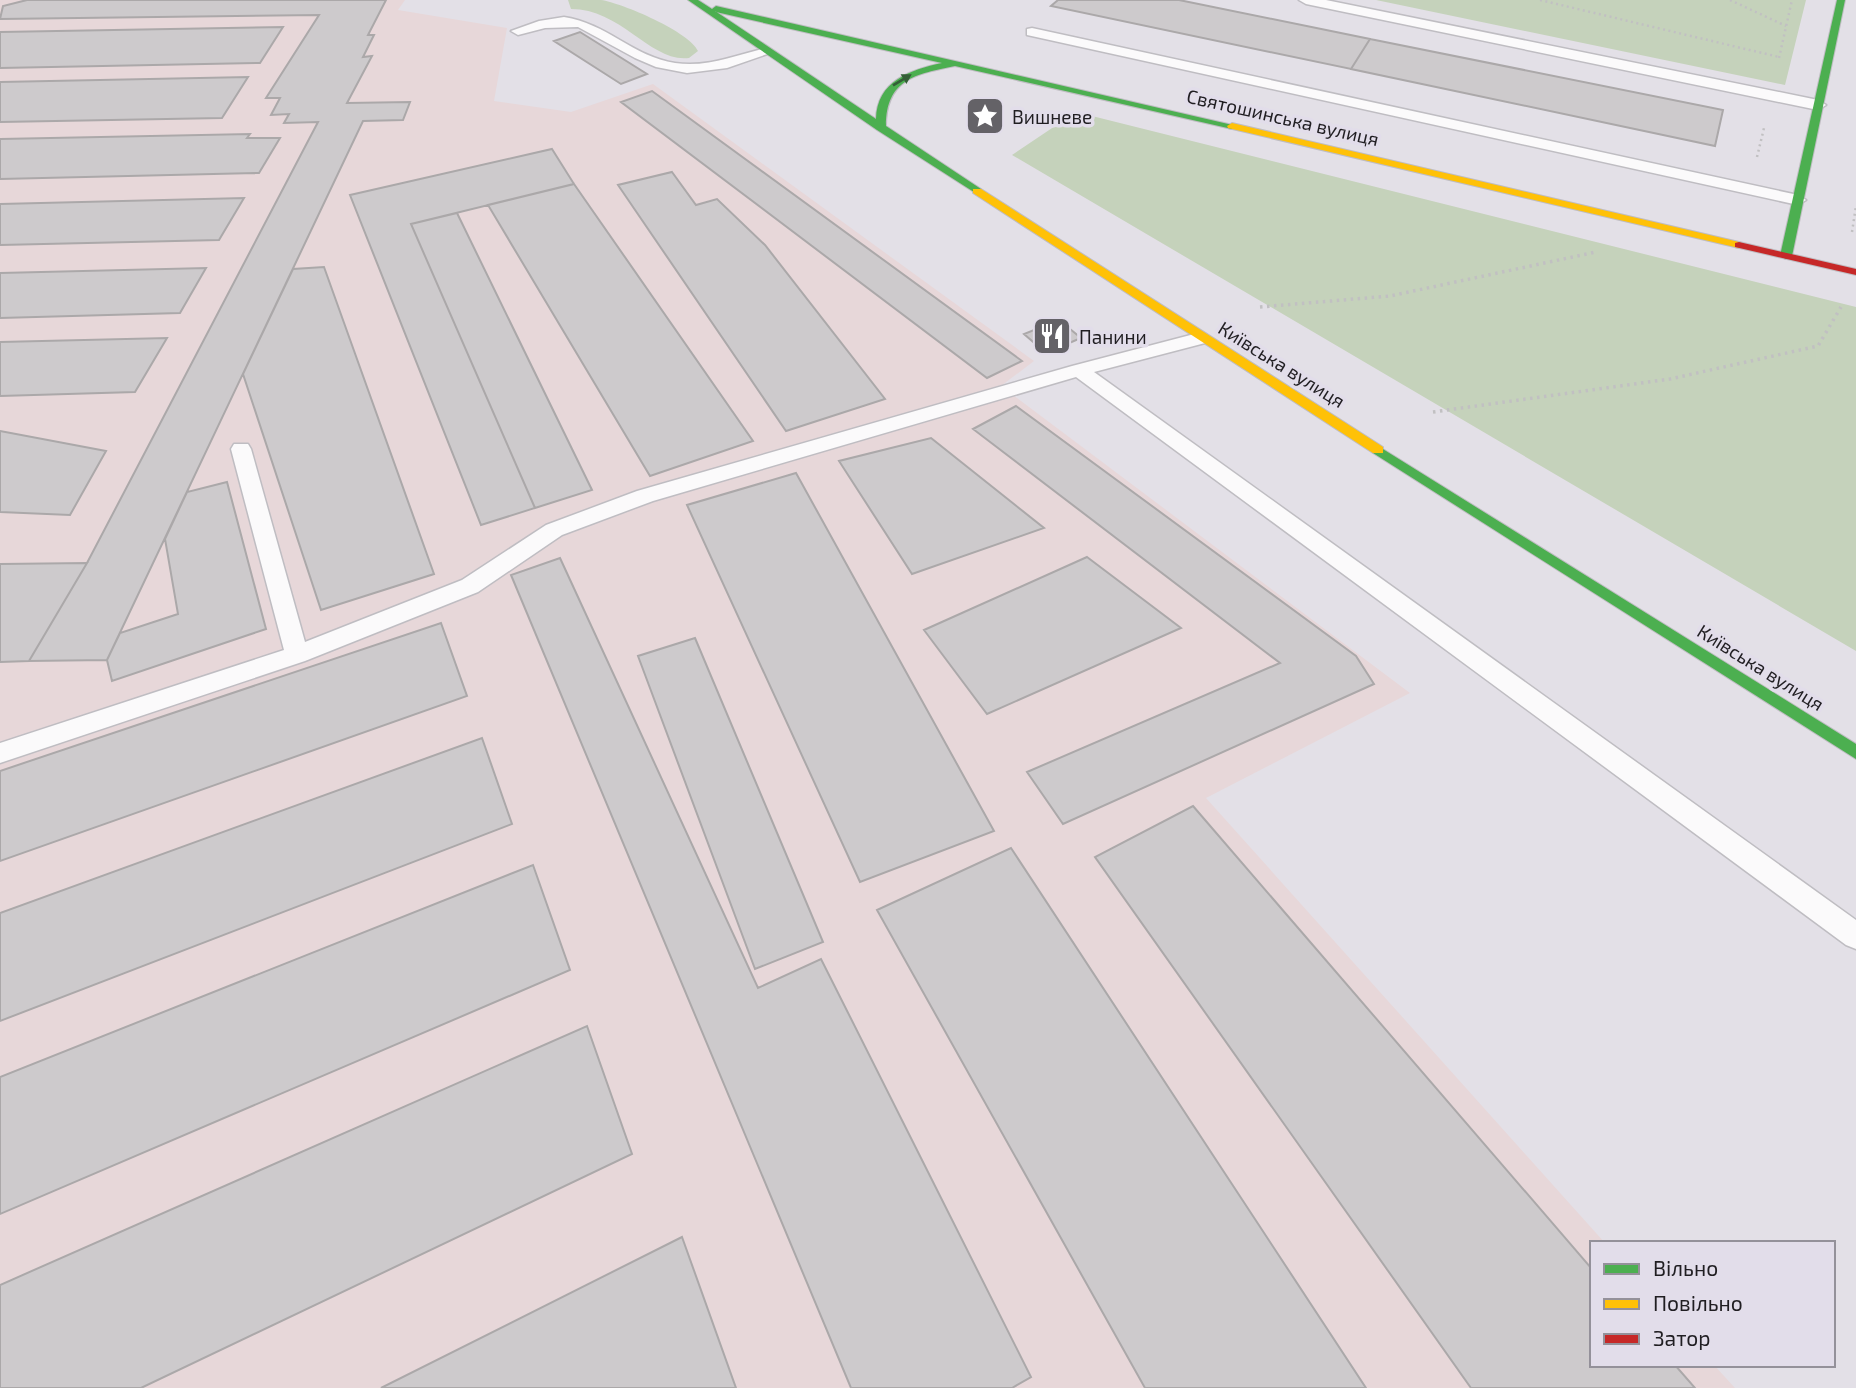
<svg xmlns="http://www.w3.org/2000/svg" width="1856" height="1388" font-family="'Exo 2',sans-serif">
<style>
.industrial{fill:#e7d7d9}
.green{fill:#c5d2bb}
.building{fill:#cdcacc;stroke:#aba8a9;stroke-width:2}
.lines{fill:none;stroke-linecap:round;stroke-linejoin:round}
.lane-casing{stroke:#bfbdc2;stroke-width:3}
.fast-casing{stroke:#bfbdc2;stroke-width:2}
.slow-casing{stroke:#bfbdc2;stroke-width:2}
.jam-casing{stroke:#bfbdc2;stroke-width:2}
.path-far1{stroke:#c1c0c2;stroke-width:2.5;stroke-dasharray:2 3.5;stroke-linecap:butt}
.path{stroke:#c1c0c2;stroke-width:3.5;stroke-dasharray:2.5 4.5;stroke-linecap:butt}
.lane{fill:#fbfafb;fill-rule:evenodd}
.fast{fill:#4caf50;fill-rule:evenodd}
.slow{fill:#ffc107;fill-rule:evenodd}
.jam{fill:#c62828;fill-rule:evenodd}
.oneway{fill:#345f37}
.labels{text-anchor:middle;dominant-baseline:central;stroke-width:7;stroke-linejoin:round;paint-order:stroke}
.far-poi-label{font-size:19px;fill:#201e22;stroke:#e2ddea;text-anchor:start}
.far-street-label{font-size:19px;fill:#201e22;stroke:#e2ddea}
</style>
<rect width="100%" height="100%" fill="#e3e0e7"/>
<path class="industrial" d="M0,0H405L398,10L507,28L494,101L571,112L653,84L1034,361L1001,386L1410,693L1206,798L1605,1243H1592V1365H1714L1735,1388H0Z"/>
<path class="green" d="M568,0C579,0 591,0 601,0C622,3 690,32 698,51L689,58C651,63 622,9 571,9Z
M1376,0H1806L1785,85Z
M1076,112L1856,307V651L1012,155Z"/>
<path class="building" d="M27,0H386L368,35H374L363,57L372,56L347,103L410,102L403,120L363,121L107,660L29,661L87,563L318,122L284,123L289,114L271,115L280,98H266L319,15L0,19L3,6Z
M1058,0H1179L1370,39L1351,69L1051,6Z
M283,27L260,63L0,68V32Z
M580,32L647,74L621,84L554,41Z
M1370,39L1723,110L1715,146L1351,69Z
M248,77L222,118L0,122V82Z
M652,91L1022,361L987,378L621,102Z
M250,134L247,138H280L259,173L0,179V139Z
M552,149L574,184L411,224L535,508L481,525L350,195Z
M672,172L696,205L717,199L765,245L885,399L786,431L618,185Z
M574,184L753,441L650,476L488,205Z
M244,198L219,240L0,245V204Z
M457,213L592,490L535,508L411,224Z
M324,267L434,574L321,610L243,374L293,269Z
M206,268L180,313L0,318V273Z
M1059,320L1081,338L1046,353L1024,334Z
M167,338L135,392L0,396V342Z
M1016,406L1356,656L1374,684L1063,824L1027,772L1280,663L973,429Z
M0,431L106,451L70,515L0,512Z
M931,438L1044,528L912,574L839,461Z
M796,473L994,831L860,882L687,505Z
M227,482L266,629L112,681L107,660L120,633L178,614L165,539L187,492Z
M1087,557L1181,628L987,714L924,630Z
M560,558L758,988L821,959L1031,1377L1012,1388H851L511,575Z
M87,563L29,661L0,662V564Z
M441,623L467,696L0,861V771Z
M695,638L823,942L755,969L638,656Z
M482,738L512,824L0,1021V913Z
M1193,806L1592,1269V1365H1675L1695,1388H1471L1095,857Z
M1011,848L1366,1388H1145L877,910Z
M533,865L570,970L0,1214V1077Z
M587,1026L632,1154L141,1388H0V1285Z
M682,1237L736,1388H381Z"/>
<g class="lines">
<g class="lane-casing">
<path id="lane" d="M1299,0H1326L1818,100L1826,105L1818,110L1306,4Z
M564,17C606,23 634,57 675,63C707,68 736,55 766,48L773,52L727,68L687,73L656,67L635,58L578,27L545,28L518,35L511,31L539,21Z
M1032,28L1798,195L1806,200L1798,205L1027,35V29Z
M1202,332L1211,338L1209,342L1094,372L1856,920V949L1846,945L1076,377L653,501L562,535L478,592L305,661L0,763V743L284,650L231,449L234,444H248L251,449L305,642L462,580L546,525L637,491L1072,366Z"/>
</g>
<g class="fast-casing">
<path id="fast" d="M688,0H698L712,9L716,6L1237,126L1232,129L955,66C916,74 886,79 886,126L981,189V193L977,194L877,130ZM715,11L716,12L942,63C910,70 877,81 876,119Z
M1837,0H1845L1792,256L1786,259L1780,256Z
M1378,446L1856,744V759L1373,453V447Z"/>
</g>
<g class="slow-casing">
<path id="slow" d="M1232,123L1739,242L1745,245L1739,248L1228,128L1227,126Z
M973,189H981L1383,447V453H1373L973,193Z"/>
</g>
<g class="jam-casing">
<path id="jam" d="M1739,242L1856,269V275L1735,247V243Z"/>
</g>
<path class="path-far1" d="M1540,0L1779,57
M1730,0L1786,26
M1779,58L1792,0
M1757,157L1764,128
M1852,232L1856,206"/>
<path class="path" d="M1260,307L1390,296L1596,252
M1433,412L1670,379L1818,346L1841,307"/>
<use href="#lane" class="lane"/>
<use href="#fast" class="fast"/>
<use href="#slow" class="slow"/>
<use href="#jam" class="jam"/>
</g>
<defs><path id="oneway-solid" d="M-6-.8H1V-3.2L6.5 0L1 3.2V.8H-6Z" transform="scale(1.75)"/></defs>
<use class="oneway" href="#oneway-solid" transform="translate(902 80) rotate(-31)"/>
<defs>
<g id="sight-square" transform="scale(2.0125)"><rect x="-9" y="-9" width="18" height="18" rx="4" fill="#646267" stroke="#e2ddea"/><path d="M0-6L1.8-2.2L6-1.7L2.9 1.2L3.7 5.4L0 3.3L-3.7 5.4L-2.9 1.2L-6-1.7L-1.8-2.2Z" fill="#fff"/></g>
<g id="restaurant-square" transform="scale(2.0125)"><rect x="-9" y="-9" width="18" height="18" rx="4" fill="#646267" stroke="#e2ddea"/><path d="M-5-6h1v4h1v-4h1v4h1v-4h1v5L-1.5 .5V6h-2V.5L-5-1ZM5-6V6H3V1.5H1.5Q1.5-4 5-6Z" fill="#fff"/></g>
</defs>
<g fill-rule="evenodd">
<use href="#sight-square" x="985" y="116"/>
<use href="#restaurant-square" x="1052" y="336"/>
</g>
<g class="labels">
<g class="far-poi-label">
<text x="1012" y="116">Вишневе</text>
<text x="1079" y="336">Панини</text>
</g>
<g class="far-street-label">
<text transform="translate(1283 117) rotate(13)">Святошинська вулиця</text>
<text transform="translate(1282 364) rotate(32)">Київська вулиця</text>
<text transform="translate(1761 667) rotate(32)">Київська вулиця</text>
</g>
</g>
<rect x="1590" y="1241" width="245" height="126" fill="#e2ddea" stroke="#94919a" stroke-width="2"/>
<rect x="1604" y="1264" width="35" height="10" fill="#4caf50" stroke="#94919a" stroke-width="2"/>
<text x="1653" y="1276" font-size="21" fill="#201e22">Вільно</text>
<rect x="1604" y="1299" width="35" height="10" fill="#ffc107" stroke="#94919a" stroke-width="2"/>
<text x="1653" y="1311" font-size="21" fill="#201e22">Повільно</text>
<rect x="1604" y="1334" width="35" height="10" fill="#c62828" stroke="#94919a" stroke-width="2"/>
<text x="1653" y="1346" font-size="21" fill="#201e22">Затор</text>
</svg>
